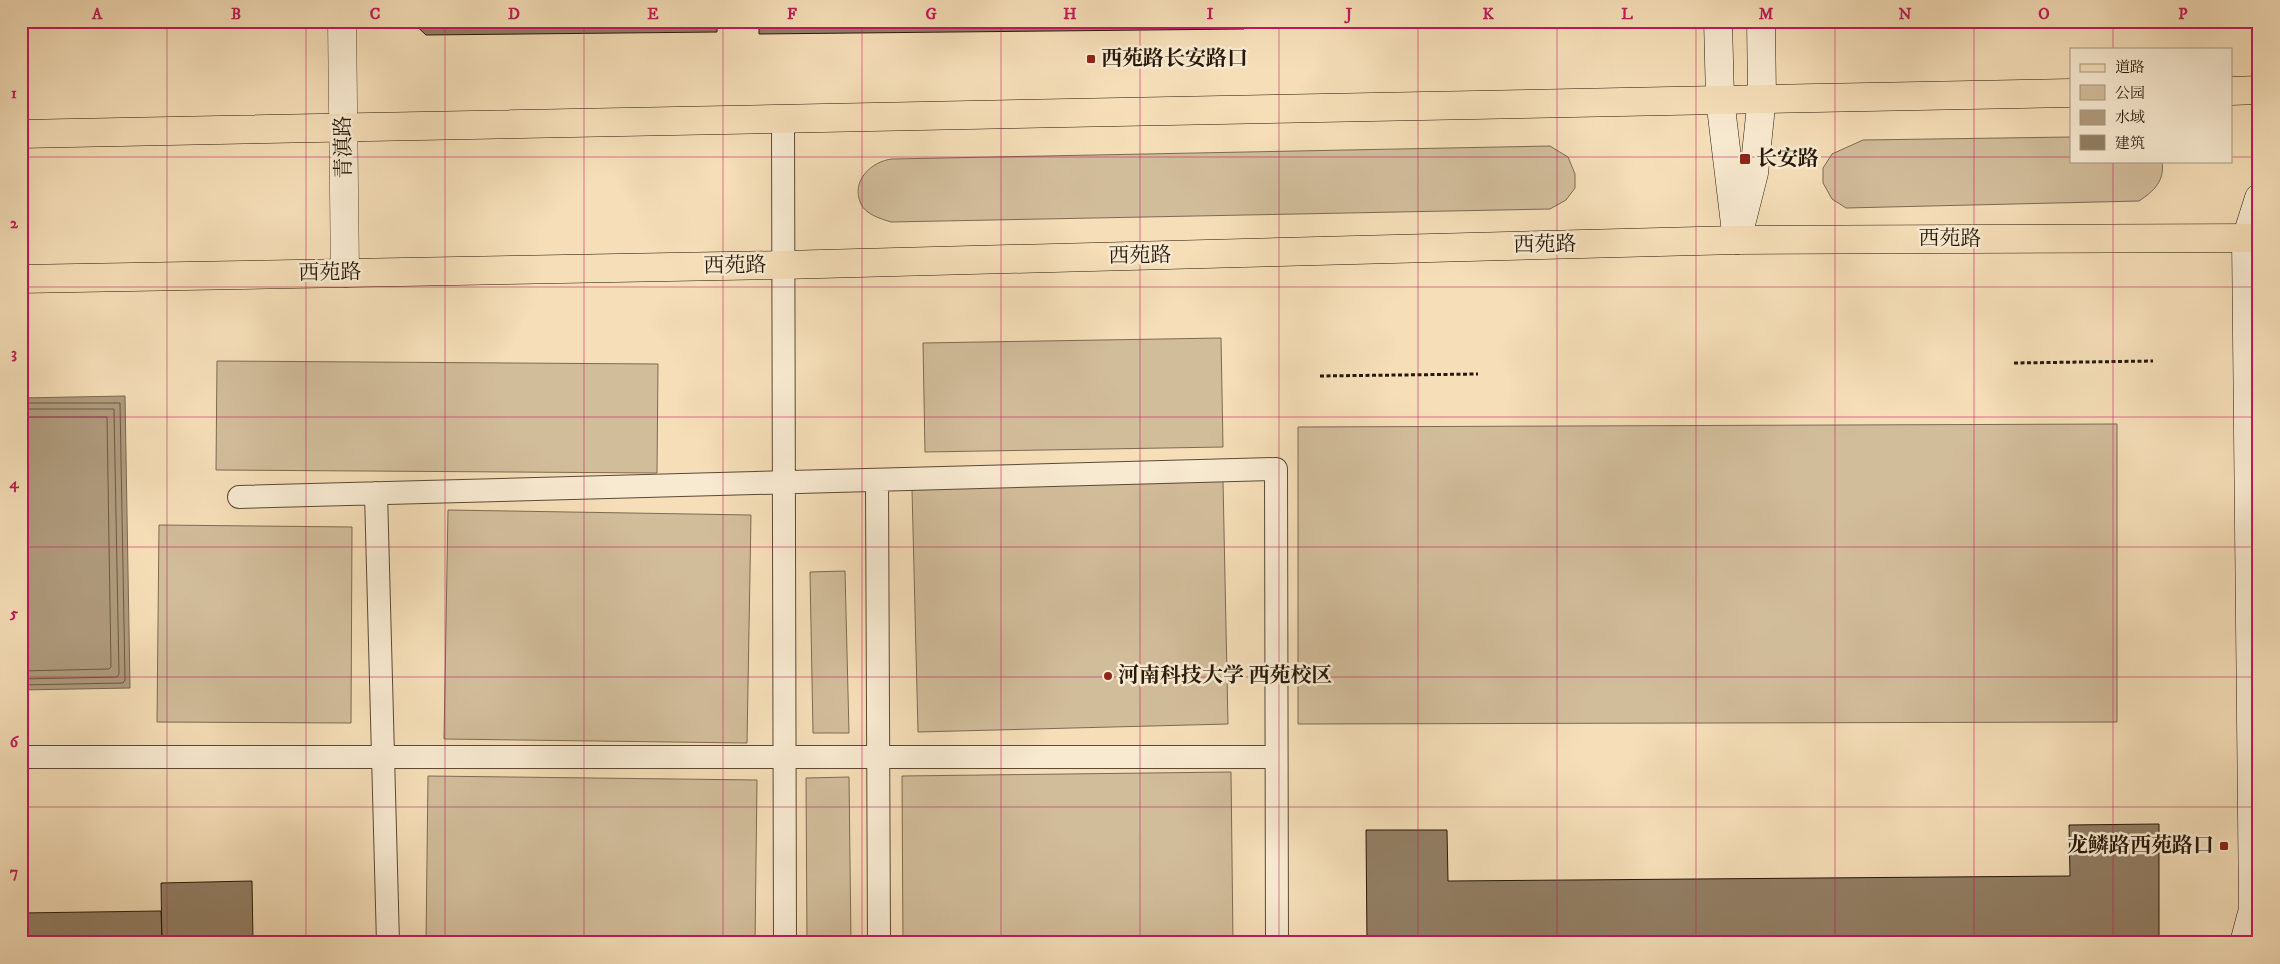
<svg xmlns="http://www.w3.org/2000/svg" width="2280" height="964" font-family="'IM FELL DW Pica','Noto Serif SC',serif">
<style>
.green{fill:#d2bd9b;stroke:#7c6b53}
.water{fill:#af9b7d;stroke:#79674f}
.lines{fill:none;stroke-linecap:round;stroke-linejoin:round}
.shore{stroke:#6b5a44;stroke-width:1}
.building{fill:#927f65;stroke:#27190b}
.lane-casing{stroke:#5a4a36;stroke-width:24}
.street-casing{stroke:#5a4a36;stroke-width:29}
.secondary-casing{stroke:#27190b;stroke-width:29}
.primary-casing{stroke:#27190b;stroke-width:29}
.path{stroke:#27190b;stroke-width:3;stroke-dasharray:4 2.5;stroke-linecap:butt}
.lane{stroke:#f8ead1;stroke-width:22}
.street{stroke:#f8ead1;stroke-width:28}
.secondary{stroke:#f8ead1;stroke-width:28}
.primary{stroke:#f5deb8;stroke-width:28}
.grid{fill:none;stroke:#c2185b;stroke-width:1;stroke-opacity:0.55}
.poi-dot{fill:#8f2418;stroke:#f8ead1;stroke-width:2}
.labels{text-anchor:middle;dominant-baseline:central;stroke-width:5;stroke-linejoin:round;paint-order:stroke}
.poi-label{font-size:21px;font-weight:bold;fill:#27190b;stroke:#f8ead1;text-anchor:start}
.street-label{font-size:21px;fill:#27190b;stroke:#f8ead1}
.neatline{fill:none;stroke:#c2185b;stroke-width:2}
.grid-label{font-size:16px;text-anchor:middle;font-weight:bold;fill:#c2185b}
</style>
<rect width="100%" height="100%" fill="#f5deb8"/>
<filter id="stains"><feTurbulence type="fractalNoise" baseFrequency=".004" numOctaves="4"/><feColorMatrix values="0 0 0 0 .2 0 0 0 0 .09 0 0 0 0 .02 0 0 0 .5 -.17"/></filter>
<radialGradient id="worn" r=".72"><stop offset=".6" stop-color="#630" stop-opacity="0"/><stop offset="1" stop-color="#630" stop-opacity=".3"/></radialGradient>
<path class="green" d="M2071,137V161H2162C2165,181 2154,191 2139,201L1846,208L1832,199L1823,183V168L1832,154L1863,140Z
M1550,146L1568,157L1575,174V188L1566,200L1550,209L891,222C881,219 865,214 861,204C850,181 872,161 892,159Z
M1221,338L1223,447L925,452L923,343Z
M217,361L658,364L657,473L216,470Z
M2117,424V722L1298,724V427Z
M1223,481L1228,724L918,732L912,489Z
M448,510L751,515L747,743L444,739Z
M159,525L352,527L351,723L157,722Z
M845,571L849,733H813L810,572Z
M1231,772L1233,943H903L902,776Z
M428,776L757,780L755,943H426Z
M849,777L851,943H807L806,778Z"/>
<path class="water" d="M125,396L130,688L21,690V398Z"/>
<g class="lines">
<path class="shore" d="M21,403H120L125,680L123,683L21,685
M21,409H114L119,674L117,677L21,679
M21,417H107L111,667L109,669L21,671"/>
</g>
<path class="building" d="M411,21H717V32L426,35Z
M759,21H1244V29L759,34Z
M2159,824V943H1367L1366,830H1447L1448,881L2070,876L2069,825Z
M252,881L253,943H162L161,883Z
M161,911L162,943H21V913Z"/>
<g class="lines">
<g class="lane-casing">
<path id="lane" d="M783,120L785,943
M877,480L879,943
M376,493L388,943
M239,497L1276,469L1277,943
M21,757H1276"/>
</g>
<g class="street-casing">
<path id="street" d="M342,21L345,273"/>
</g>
<g class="secondary-casing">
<path id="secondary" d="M1718,21L1720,99L1735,224
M1737,240L1754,173L1762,97L1761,21
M2244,943L2253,909L2246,239L2259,198"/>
</g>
<g class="primary-casing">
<path id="primary" d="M2231,91L2259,90
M21,134C705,122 1388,102 2071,93
M21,279L783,265L1737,240L2259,238"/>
</g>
<path class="path" d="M2014,363L2153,361
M1320,376L1478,374"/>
<use href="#lane" class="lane"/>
<use href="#street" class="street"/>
<use href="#secondary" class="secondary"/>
<use href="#primary" class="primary"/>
</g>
<path class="grid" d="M167,21V943M306,21V943M445,21V943M584,21V943M723,21V943M862,21V943M1001,21V943M1140,21V943M1279,21V943M1418,21V943M1557,21V943M1696,21V943M1835,21V943M1974,21V943M2113,21V49M21,157H2071M2231,157H2259M2113,161V943M21,287H2259M21,417H2259M21,547H2259M21,677H2259M21,807H2259"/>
<g class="poi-dot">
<rect x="1086" y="54" width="10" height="10" rx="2.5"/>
<rect x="1739" y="153" width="12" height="12" rx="2.5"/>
<circle cx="1108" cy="676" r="5"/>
<rect x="2219" y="841" width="10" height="10" rx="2.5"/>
</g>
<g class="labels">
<g class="poi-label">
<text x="1101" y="59">西苑路长安路口</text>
<text x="1756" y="159">长安路</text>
<text x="1118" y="676">河南科技大学 西苑校区</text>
<text x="2214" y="846" text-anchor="end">龙鳞路西苑路口</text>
</g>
<g class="street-label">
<text transform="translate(344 147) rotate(-91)">青滇路</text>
<text x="1950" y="239">西苑路</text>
<text transform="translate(1545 245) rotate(-1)">西苑路</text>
<text transform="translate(1140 256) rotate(-1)">西苑路</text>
<text transform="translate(735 266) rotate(-1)">西苑路</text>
<text transform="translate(330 273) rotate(-1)">西苑路</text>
</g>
</g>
<rect width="2280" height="964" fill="none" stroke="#f5deb8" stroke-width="55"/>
<rect x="2070" y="48" width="162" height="115" fill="#f8ead1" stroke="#a49682"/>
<rect x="2080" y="64" width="25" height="8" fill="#f5deb8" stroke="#a49682"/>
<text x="2115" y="72" font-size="15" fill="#27190b">道路</text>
<rect x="2080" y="85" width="25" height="15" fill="#d2bd9b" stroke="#a49682"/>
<text x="2115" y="98" font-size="15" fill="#27190b">公园</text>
<rect x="2080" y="110" width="25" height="15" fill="#af9b7d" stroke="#a49682"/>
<text x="2115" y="122" font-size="15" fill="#27190b">水域</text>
<rect x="2080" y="135" width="25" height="15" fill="#927f65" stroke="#a49682"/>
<text x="2115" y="148" font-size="15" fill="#27190b">建筑</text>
<rect x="28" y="28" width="2224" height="908" class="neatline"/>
<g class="grid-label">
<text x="97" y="19">A</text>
<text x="236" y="19">B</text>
<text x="375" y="19">C</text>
<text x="514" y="19">D</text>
<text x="653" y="19">E</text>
<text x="792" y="19">F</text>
<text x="931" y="19">G</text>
<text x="1070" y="19">H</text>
<text x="1210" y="19">I</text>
<text x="1349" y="19">J</text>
<text x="1488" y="19">K</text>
<text x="1627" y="19">L</text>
<text x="1766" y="19">M</text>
<text x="1905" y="19">N</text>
<text x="2044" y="19">O</text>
<text x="2183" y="19">P</text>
<text x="14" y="98">1</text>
<text x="14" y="228">2</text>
<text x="14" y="358">3</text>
<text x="14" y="488">4</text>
<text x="14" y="618">5</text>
<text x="14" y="747">6</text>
<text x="14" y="877">7</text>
</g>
<rect width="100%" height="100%" filter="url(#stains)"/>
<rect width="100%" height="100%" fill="url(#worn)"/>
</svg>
